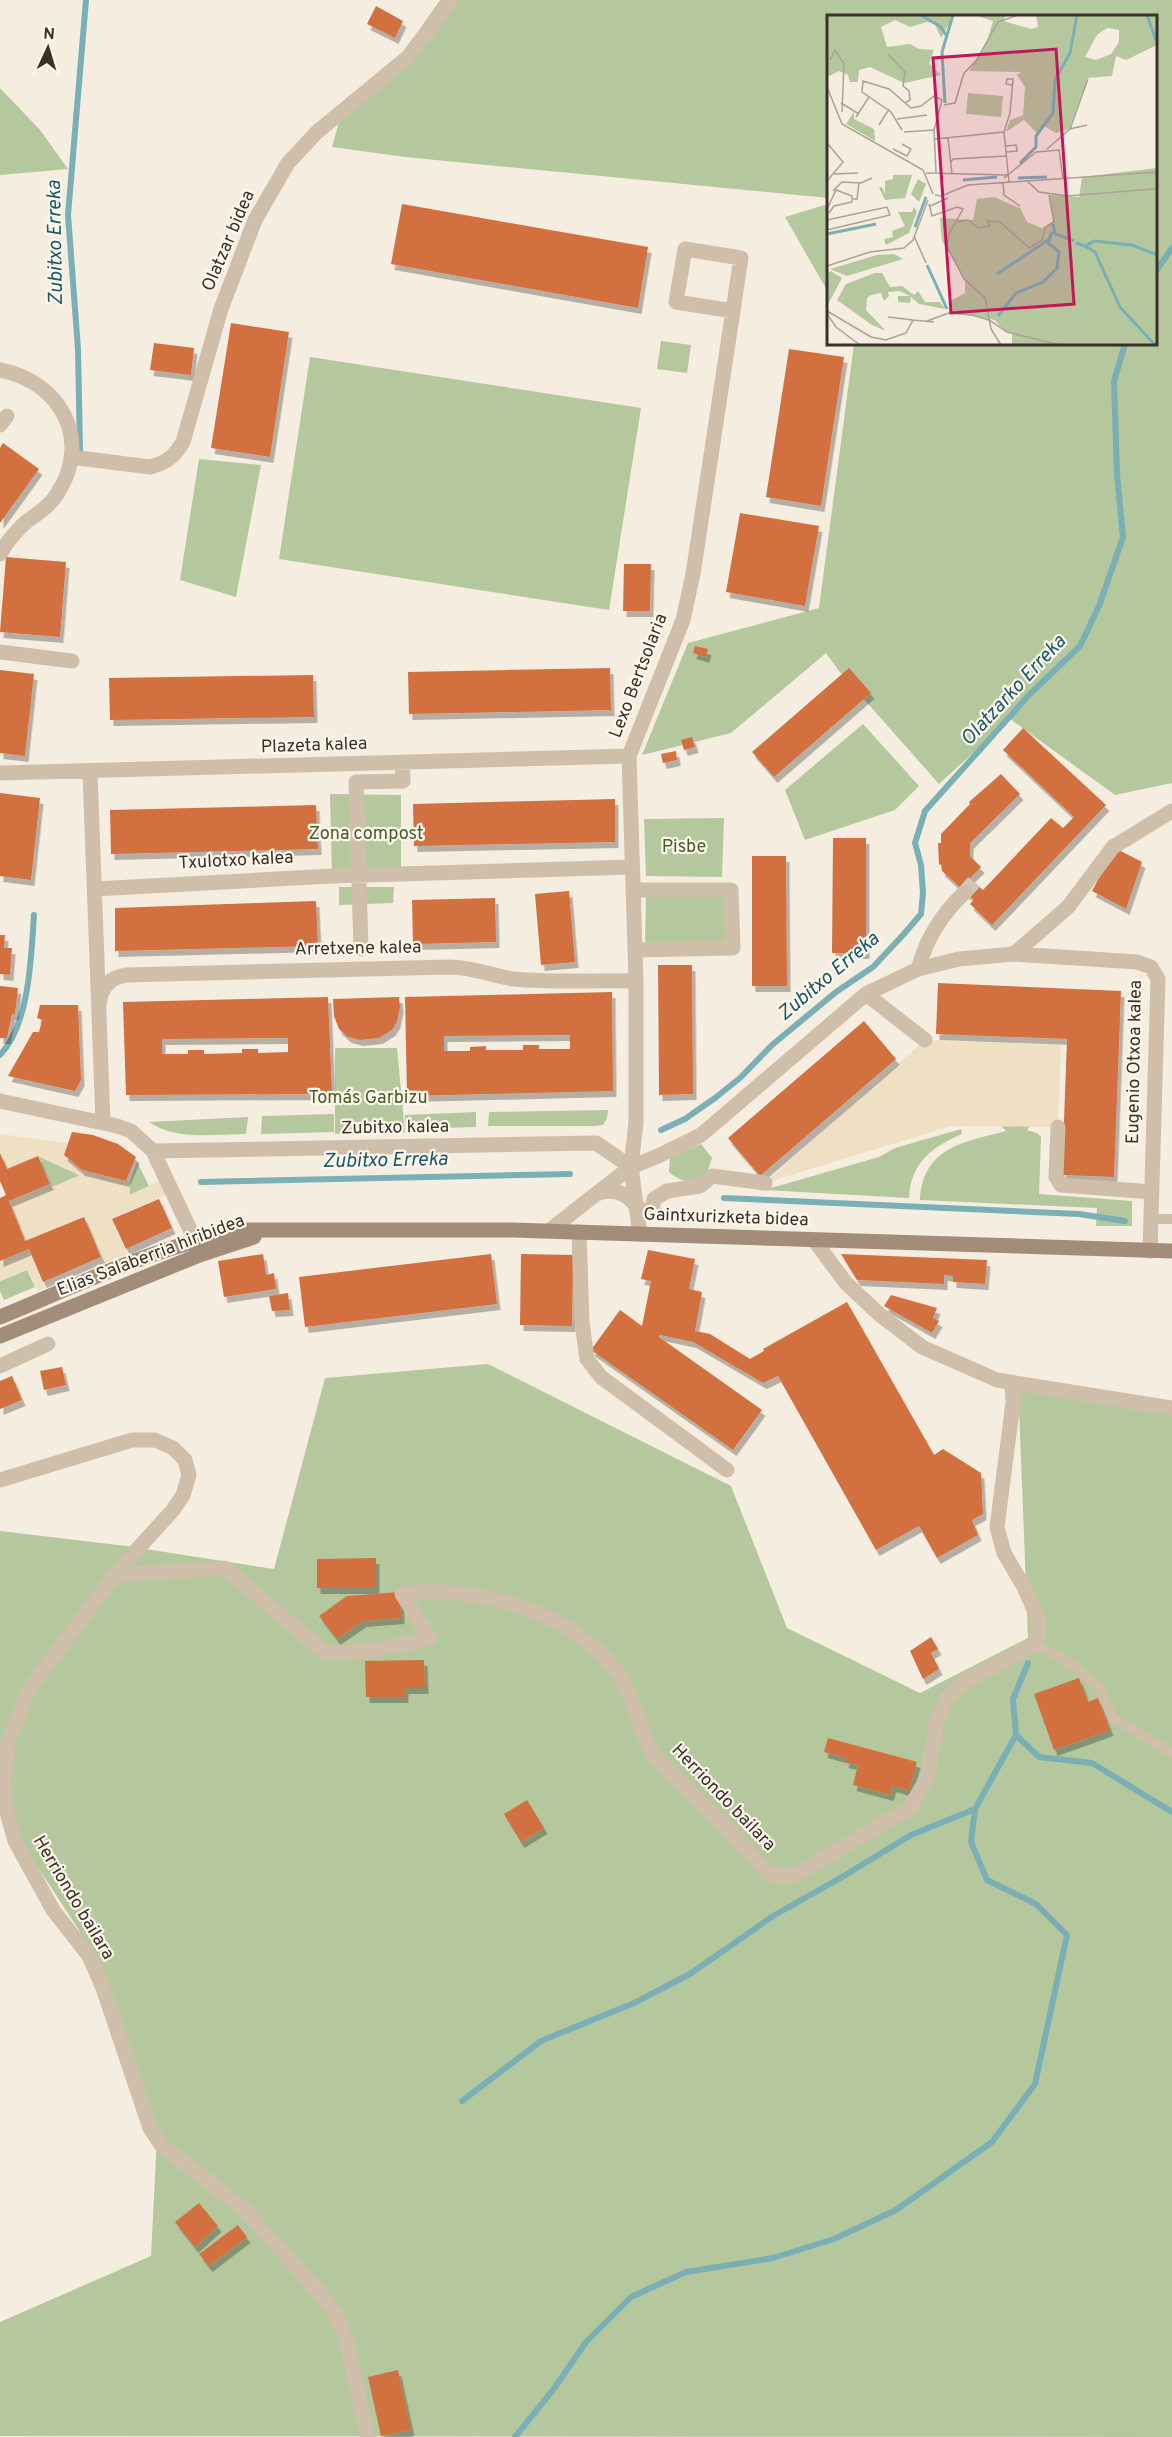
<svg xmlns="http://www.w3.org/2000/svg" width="1172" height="2437" font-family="Overpass,sans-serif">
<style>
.green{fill:#b5c79d}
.plaza{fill:#efe0c4}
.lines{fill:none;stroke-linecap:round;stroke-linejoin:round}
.stream{stroke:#7aafb6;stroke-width:6}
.building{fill:#d27040;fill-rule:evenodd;filter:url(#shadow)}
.street-tunnel{stroke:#d0c7bb;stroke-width:15;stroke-dasharray:15 8;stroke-linecap:butt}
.lane{stroke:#cfbea9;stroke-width:10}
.street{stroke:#cfbea9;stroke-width:15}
.secondary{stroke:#a48c7a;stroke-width:15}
.labels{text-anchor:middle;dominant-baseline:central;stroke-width:4.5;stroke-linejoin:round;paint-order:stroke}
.street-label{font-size:18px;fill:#3c3129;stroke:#fcf6ec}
.park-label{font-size:18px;fill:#465d2a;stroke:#fcf6ec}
.water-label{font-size:20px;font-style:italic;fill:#1a5863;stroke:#fcf6ec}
.inset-river{fill:none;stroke:#7aafb6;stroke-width:3}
.inset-road{fill:none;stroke:#aba296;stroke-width:1.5}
.view{fill:#c2185b;fill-opacity:0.15;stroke:#c2185b;stroke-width:3}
.inset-edge{fill:none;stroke:#3c3129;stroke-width:3}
</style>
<defs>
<filter id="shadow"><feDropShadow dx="3.5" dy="6" stdDeviation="0" flood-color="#0004"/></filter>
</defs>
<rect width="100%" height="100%" fill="#f5eddf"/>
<path class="green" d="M440,0H1172V783L1115,795L1010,719L939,784L839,671L826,653L731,733L642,755L688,643L819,608L854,344H1156V16H828V198L405,157L332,147L339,122L402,55Z
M0,88L40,130L68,169L0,175Z
M828,204V292L785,217Z
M661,341L691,345L687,373L657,369Z
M310,357L641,408L609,610L279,559Z
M199,459L261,465L236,597L180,580Z
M863,724L919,786L895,810L805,840L785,790Z
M330,794L401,795V874L332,876Z
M724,818L722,877L646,876L644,819Z
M339,887H394L393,903L339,905Z
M727,894L728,944L645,947L646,896Z
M335,1048H397L405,1132L335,1134Z
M608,1110L607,1118L603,1125L595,1126H488L489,1112Z
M987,1111L1037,1116L1027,1130L1037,1133L1041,1137L1039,1194L1132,1201V1226H1096L1097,1208L920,1200C923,1147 964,1142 1006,1131Z
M476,1112V1127L406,1129L405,1115Z
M334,1114V1132L261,1134L262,1116Z
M248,1117L246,1134C214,1134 177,1141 149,1122Z
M961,1129L962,1134C932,1147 911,1162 909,1198L764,1190L879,1157L895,1148Z
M701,1144L712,1158C710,1164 708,1172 704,1176C694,1186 677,1180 669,1172L670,1157Z
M38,1156L81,1176L52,1187Z
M137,1162L149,1186L130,1195V1182Z
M27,1270L35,1287L4,1300L0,1291V1281Z
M488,1364L731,1486L787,1628L920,1693L1028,1638L1018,1382L1172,1405V2437L0,2436V2322L151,2256L157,2137L79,1930L0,1810V1531L126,1546L274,1569L325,1378Z"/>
<path class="plaza" d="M925,1040L1061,1045L1058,1127L951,1126L765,1183Z
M0,1134L68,1143L64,1155L82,1170L130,1181V1195L165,1178L170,1193L112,1219L127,1254L104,1264L84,1217L25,1241L9,1201L50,1184L52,1187L80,1175L38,1156L7,1169L0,1152Z
M29,1249L45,1288L38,1291L27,1270L0,1281V1261Z"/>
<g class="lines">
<path class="stream" d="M1156,271L1172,248
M80,450L78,349L68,215L86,0
M0,1055C30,1024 31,956 34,915
M661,1130L685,1119L715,1098L740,1078L772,1045L836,992L873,967L903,935L921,914L923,893L921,865L915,843L925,811L1030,694L1080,646L1099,606L1123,537L1117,474L1114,381L1125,344
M201,1182L570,1174
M724,1198L1079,1214L1125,1221
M1028,1663L1013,1699L1016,1735L1039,1757L1092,1763L1172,1812
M462,2101L541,2041L634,2003L690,1974L773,1916L842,1877L911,1835L975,1809
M515,2437L553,2390L586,2342L631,2297L686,2272L773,2258L834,2239L896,2210L992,2142L1035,2084L1067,1935L1036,1904L987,1880L971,1842L975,1809L1016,1735"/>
</g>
<path class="building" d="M376,6L403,21L395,38L367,24Z
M402,204L648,247L638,308L391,264Z
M231,323L289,332L270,457L211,448Z
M154,343L194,348L191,375L150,370Z
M789,349L844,357L821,506L766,497Z
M3,443L39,469L0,523V448Z
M740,513L819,526L805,606L726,592Z
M6,557L66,562L60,637L0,632Z
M624,564H651L650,611H623Z
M695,646L708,649L706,657L693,653Z
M610,668L611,710L409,714L408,672Z
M849,668L871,693L774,777L752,752Z
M0,670L34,674L25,756L0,753Z
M313,675L314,717L110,720L109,678Z
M1023,728L1106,805L992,925L970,904L974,900L942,871L941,864L939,865L938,843H941V834L970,804L969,802L1001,774L1020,794L970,843V856L981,867L970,878L983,890L1051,818L1063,828L1074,817L1003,750Z
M692,737L695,747L684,750L681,740Z
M676,751L677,760L663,763L661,754Z
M0,793L40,798L31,880L0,876Z
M615,799V842L414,846L413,804Z
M316,805L318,849L111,854L110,810Z
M833,838H866V953H832Z
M1115,848L1142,862L1126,909L1092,891Z
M752,856H786L787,986H752Z
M569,891L575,962L541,965L535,894Z
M495,898L496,942L413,944L412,900Z
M316,901L318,946L115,951V908Z
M0,935H5L4,948H12L10,975L0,974Z
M658,965H692L693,1094L659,1095Z
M938,983L1121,991L1114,1177L1062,1175L1067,1039L936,1034Z
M0,986L18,988L15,1014H12L7,1038H0Z
M612,992L613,1091L407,1096L405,997ZM570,1035V1049H539V1045H523V1050H486V1046L470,1047V1051H444V1036Z
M328,997L332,1094L126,1095L123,1002ZM288,1038V1052L258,1053V1049H242V1053L204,1054V1050H188V1054H162V1039Z
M399,997L400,1007L397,1022L392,1030L379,1038L360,1040L348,1037L339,1029L334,1016L333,999Z
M40,1005H78L81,1080L75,1091L8,1076L33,1032H39L42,1020L37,1018Z
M864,1021L896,1059L760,1176L728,1138Z
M72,1132L93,1135L118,1144L136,1157L126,1181L82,1170L64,1155Z
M0,1153L7,1169L38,1156L50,1184L9,1201L25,1241L84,1217L101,1257L43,1282L29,1249L0,1261V1198L6,1195L0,1181Z
M159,1199L172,1228L126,1249L112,1219Z
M648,1250L695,1259L689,1289L702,1292L695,1331L710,1334L750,1359L764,1351L763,1349L847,1302L934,1455L943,1449L981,1473L983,1514L972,1520L978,1535L937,1558L919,1526L876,1550L778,1376L763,1383L693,1342L660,1335L659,1337L762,1410L733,1450L591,1350L620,1310L642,1326L651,1281L641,1279Z
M263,1254L266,1275L274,1273L276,1289L224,1297L218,1261Z
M491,1254L497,1304L305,1327L299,1277Z
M521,1254L573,1255L572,1326L520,1325Z
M841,1254L987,1260L985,1284L953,1282V1276L944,1275V1284L857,1280Z
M288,1293L290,1310L272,1311L269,1296Z
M891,1295L937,1308L933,1318L939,1321L932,1333L884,1306Z
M62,1367L66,1385L44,1390L40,1371Z
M12,1376L22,1400L0,1409V1381Z
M376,1558V1588H317V1559Z
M400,1592L401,1618L363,1621L337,1639L319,1616L347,1596Z
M931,1637L938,1649L931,1653L939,1669L923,1679L910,1651Z
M424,1660L425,1688H405V1697H366L365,1661Z
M1079,1678L1088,1702L1098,1698L1110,1730L1054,1750L1034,1694Z
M828,1738L917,1762L909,1791L893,1786L890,1795L853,1785L858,1765L845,1762L846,1758L824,1752Z
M527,1800L544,1828L521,1842L504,1814Z
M199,2203L218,2226L195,2247L175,2222Z
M238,2225L247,2237L209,2266L199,2254Z
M398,2370L411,2430L381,2436L368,2377Z"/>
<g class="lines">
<path class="street-tunnel" d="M965,892L974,882"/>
<path class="lane" d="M1152,1219H1172
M1036,1644L1074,1666L1100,1689L1113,1718L1172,1753"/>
<path class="street" d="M0,370C60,381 93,440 57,494C49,507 38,513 26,522C16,531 7,542 0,554
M0,425L7,416
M71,457L150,467C166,463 175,456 183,442L221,309L255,220L288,163L317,132L408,57L451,0
M0,652L72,661
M90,772L103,1122
M0,773L629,756
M95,889L332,876L632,867
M633,890H731L733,948L635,950
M361,949L356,782L403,781L402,763
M1014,954L1068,907L1113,847L1172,811
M918,969C927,937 942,914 965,892
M866,994L925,1040
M99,1006C100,989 109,977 127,975L450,967C474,967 491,976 514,979C554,983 596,980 636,981
M0,1101L117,1126L131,1131L153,1151L596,1143L631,1167
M1058,1127L1056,1177L1061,1185L1152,1192
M153,1151L194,1238L207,1245
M596,1194L631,1167L658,1156L701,1135L866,994L918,969L959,959L1014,954L1137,962L1151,967L1158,979L1150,1251
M638,1209L652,1211L654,1199L667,1191L700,1186L712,1176L765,1183
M549,1231L596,1194C614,1187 628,1193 638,1209
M579,1232L582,1322L587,1359L601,1377L727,1470
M640,1234L631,1167L636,1123V981L629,756L683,620L693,574L741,258L685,249L676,302L733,311
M814,1240L846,1283L879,1314L922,1347L997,1380L1172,1408
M0,1366L48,1344
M0,1480L132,1440H155L173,1448L185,1460L189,1475L183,1495L173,1510L114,1575L29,1689L8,1742L4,1776L5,1805L15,1841L53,1910L89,1956L103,1988L150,2128L162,2146L243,2208L325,2299L338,2318L347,2344L368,2437
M114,1575L225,1568L325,1653L371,1651L430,1638L402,1594C476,1583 584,1615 623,1681C637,1705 639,1734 655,1756C664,1769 679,1781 690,1792C717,1819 744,1845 768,1874L786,1877L800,1872L910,1808L928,1776L936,1725L947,1698L964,1682L1036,1644L1039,1621L1024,1587L1004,1553L997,1527L1013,1403L1012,1382"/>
<path class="secondary" d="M0,1317C81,1284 161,1243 248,1230H512L1172,1251
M0,1336L197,1256L254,1237"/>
</g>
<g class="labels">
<g class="street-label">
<text transform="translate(229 241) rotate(-67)">Olatzar bidea</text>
<text transform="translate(639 676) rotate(-69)">Lexo Bertsolaria</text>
<text transform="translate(314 746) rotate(-2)">Plazeta kalea</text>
<text transform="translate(236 861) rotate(-3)">Txulotxo kalea</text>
<text transform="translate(358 949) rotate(-1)">Arretxene kalea</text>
<text transform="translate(1135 1062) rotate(-89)">Eugenio Otxoa kalea</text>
<text transform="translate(395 1128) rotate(-1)">Zubitxo kalea</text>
<text transform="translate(726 1218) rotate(2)">Gaintxurizketa bidea</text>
<text transform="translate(151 1256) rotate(-21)">Elias Salaberria hiribidea</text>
<text transform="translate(723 1798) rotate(46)">Herriondo bailara</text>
<text transform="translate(73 1898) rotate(59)">Herriondo bailara</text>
</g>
<g class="park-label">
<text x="366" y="834">Zona compost</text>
<text x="684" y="847">Pisbe</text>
<text x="368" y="1098">Tomás Garbizu</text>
</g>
<g class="water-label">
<text transform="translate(56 243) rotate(-91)">Zubitxo Erreka</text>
<text transform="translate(1014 691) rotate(-47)">Olatzarko Erreka</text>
<text transform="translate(829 977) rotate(-40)">Zubitxo Erreka</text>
<text transform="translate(385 1161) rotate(-1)">Zubitxo Erreka</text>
</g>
</g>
<g transform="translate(827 15)">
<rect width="330" height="330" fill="#f5eddf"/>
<path d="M0,0H127L114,23L108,9L100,7L83,12L68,5L54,12L60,32L83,29L92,34L107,35L102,48L114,60L77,68L43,52L32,55L31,67H23L21,60L12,56L0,62ZM148,0H179L176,6L204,14L211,12L209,0H330V30L299,45L289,41L285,61L261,63L242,114L229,118L217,111L210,118L197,105L179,117L183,105L196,100L198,72L190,60L194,57L142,56L160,26L166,6ZM280,13L292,15V27L284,39L269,45L258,42L270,20ZM141,78L176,81L174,102L139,99ZM27,97V104L47,114L48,126L19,109ZM330,153V330H185V318L177,316L168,305L122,297L123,286L138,278V265L115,226L113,203L146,205L150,184L167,182L193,193L200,207L215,213L226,206L223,180L252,182L255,162ZM66,160H85L78,183L58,185L52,173L55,172L58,179V166L66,164ZM91,164L99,169L92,187L84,179ZM87,192L90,197L82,218L59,230L57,224L66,222L65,216L78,211L71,197H85ZM67,239L76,244L20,261L3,254L50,240ZM4,256L15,263L0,291V259ZM48,258H55L63,272L75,271L87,280L91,276L98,287H113L118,294L92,289L84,282L83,288L71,287V281H83L73,276L61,277L62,281L57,286L54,278L44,280L40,283L39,295L59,316L45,310L10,285L19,269Z" fill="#b5c79d" fill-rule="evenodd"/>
<path class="inset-river" d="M94,0L114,12L119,20M320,0L329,25M118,88L115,37L126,0M193,148L209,132V121L226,98L228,65L243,38L250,0M191,163L220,162M136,165L170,162M226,209L228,219L247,226M88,212L99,182M0,219L49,209M249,228L258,231L267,226L305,230L330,240M258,231L268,237L293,292L328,330M100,250L120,294M170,259L221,225M171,301L189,278L216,267L230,253L232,237L221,228L225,217"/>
<path class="inset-road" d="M61,39L78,57L76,71L82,76L83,85L78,88M3,45L8,35L17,49L15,97M0,72L15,109L96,155L106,179M14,88L32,99M117,90L128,88L137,58L149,46L171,7L191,0M29,102L42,82M70,104L100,100M52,110L62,94M243,114L261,64M75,115L64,97L35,77L36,66L62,74L84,93L94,91L107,81L115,85L107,115L109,157M77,117L107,115M121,123L125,159M108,124L177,117M0,128L16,147L0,166M179,131L189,130L190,136L179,137M66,134L80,141L84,134L75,129M220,134L243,114L260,110M124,147L126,144L180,141M99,158L181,160M7,159L31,158M177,163L209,137L232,135L236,164M200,166L212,177L240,181L327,174M176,167L177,180L193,191M182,167L177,117L183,98L186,64H180L179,69L185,70M6,176L15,167L34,168L45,163M108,180L114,181L141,170L330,157M26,184H30L32,168M102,189L105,201L130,192L136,194L122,219L120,231L137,264L158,283L164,314L174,330M103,191L121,183M0,194L9,175L25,181V187L7,191L2,198M0,205L60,192L63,200L0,215M130,207L141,205L152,213L163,211L160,206L173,207L202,233L215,225L218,213L227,207L222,180M87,221L99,248M0,251L43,237L77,233L86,225L101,185M0,296L44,322L59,325L79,318L86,305L107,307M0,299L9,312L33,330M61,302L86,305M100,306L122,298L145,300L162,305L180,317L233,330"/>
<path class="view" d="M229,34L247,289L124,298L106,43Z"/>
<rect width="330" height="330" class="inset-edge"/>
</g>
<g transform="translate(48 48) rotate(4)" stroke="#fcf6ec" stroke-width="4.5" paint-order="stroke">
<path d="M0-4.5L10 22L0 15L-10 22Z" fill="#3c3129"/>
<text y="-9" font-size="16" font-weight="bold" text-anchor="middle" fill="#3c3129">N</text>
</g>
</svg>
